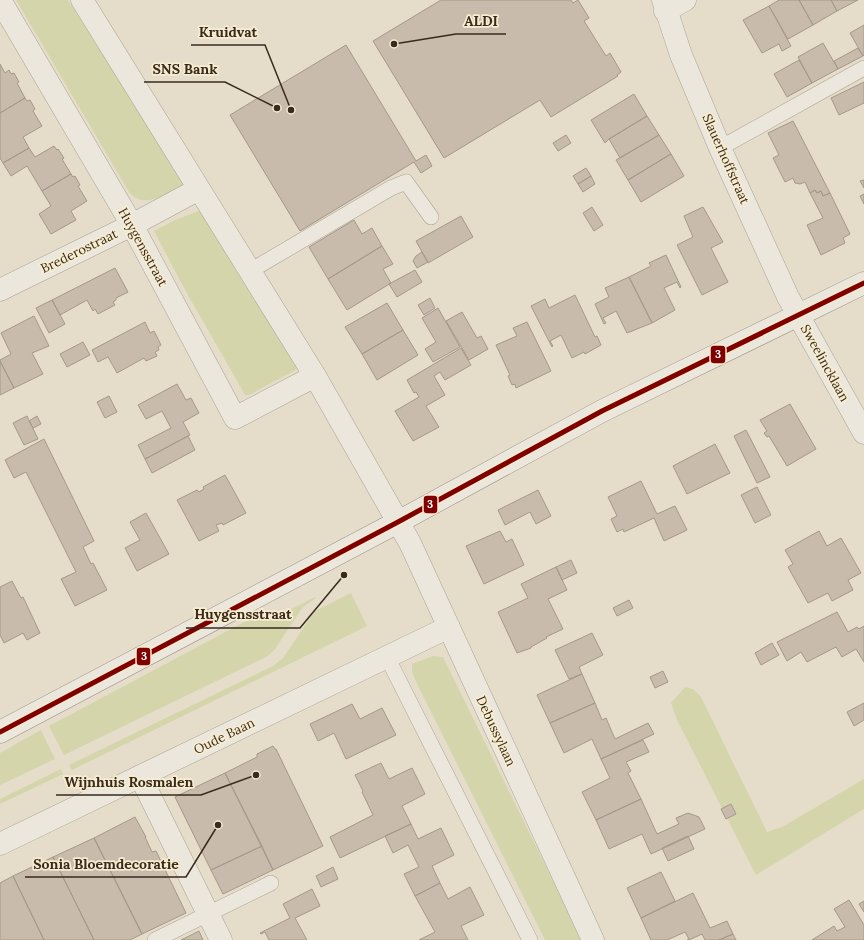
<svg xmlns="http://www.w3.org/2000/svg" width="864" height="940" font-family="Lora,serif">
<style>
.green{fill:#d4d5ab}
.building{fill:#c8bbab;stroke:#a5988a}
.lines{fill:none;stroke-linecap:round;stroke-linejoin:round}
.lane-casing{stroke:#a9a294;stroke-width:16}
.street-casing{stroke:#a9a294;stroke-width:23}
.secondary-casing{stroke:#999184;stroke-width:23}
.lane{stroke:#ece7dc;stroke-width:15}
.street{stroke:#ece7dc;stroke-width:22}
.secondary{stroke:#ece7dc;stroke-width:22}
.bus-1-casing{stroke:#f7eccf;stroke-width:8}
.bus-1{stroke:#800000;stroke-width:5}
.labels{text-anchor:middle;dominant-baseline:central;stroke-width:3.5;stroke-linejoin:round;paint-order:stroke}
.street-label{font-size:13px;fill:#382a1c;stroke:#f7eccf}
.leader{fill:none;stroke:#382a1c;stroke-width:1.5}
.callout-dot{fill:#382a1c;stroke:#f7eccf;stroke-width:1.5}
.callout-label{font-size:14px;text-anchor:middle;font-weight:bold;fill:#382a1c;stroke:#f7eccf;stroke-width:3.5;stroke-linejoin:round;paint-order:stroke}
.line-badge{stroke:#f7eccf;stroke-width:1.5}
.badge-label{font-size:11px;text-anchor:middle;font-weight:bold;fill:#fff}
</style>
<rect width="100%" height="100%" fill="#e5ddca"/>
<path class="green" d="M16,0H68L185,185C172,191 151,206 136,198C134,197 131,194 129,192Z
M201,210L300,366L294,371L249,395H245L184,288L154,231L173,221Z
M351,593L367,626L72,770L69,765L273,666L283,658L312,615L317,610Z
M315,597L316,598L303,607L275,649L268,656L64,755L49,726L263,612L268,621Z
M433,656L443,657L582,940H545L418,686L412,672V664Z
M685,687L693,689L701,697L767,832L782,827L864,779V809L756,875L677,720L671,703Z
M41,730L55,759L0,785V753Z
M61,769L63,774L0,804V799Z"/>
<path class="building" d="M441,0H571L573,3L578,0L589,18L584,21L606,56L610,53L621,72L617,75L618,76L551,117L540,100L444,158L373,41Z
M779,0H799L813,25L788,39L769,6Z
M799,0H831L837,11L813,25Z
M831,0H858L837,11Z
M769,6L791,46L782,51L779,44L762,53L743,20Z
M864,25V55L863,56L850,33Z
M823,43L838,69L812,83L798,57Z
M346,45L416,161L426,155L432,166L421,173L414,162L300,231L230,115Z
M858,48L863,56L838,69L834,61Z
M799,60L812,83L787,97L774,74Z
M0,64L5,73L9,70L11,74L14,73L19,82L17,83L25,98L0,113Z
M864,82V103L839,115L831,98Z
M634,94L647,116L609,139L605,143L591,120Z
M25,98L27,101L30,100L35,109L33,111L42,126L23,137L29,148L3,163L0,158V113Z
M647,116L659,135L620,158L609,139Z
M793,121L830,193L823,196L821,191L817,193L815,190L810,193L805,182L800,184L795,183L793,178L785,182L773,158L779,155L768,133Z
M566,135L571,143L558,151L553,143Z
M659,135L671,154L628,180L616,160Z
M54,146L57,150L58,149L64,158L62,159L71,174L42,191L27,166L11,176L3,163L29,148L35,157Z
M671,154L684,176L641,202L628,180Z
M586,168L591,176L578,184L573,176Z
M71,174L73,177L75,176L80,185L78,186L87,201L71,211L76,220L51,234L39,214L51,206L42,191Z
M591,176L595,184L583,192L578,184Z
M864,180V188L860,181Z
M815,190L817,193L821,191L823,196L830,193L850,234L843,238L845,243L821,255L807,225L823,218L810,193Z
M864,194V204L860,196Z
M592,207L603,225L594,231L583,213Z
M703,207L723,242L711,248L728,282L702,295L677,245L693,237L684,216Z
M461,216L473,237L428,263L416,241Z
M354,220L362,234L372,228L382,246L328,279L309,247Z
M382,246L393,264L383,269L391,283L347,310L328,279Z
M422,252L428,262L417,268L413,261L416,256Z
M666,255L681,287L680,288L677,282L664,288L675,310L652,323L629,277L651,266L649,263Z
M115,268L128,292L116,298V300L113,302L115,305L98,314L95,309L93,311L87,300L60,315L52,300Z
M415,270L422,282L397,297L389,284Z
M629,277L652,323L627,333L616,311L603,318L606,323L604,324L595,304L609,297L605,288Z
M575,295L595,337L597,336L601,345L585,354L584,352L572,358L561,335L550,341L553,346L552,347L531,306L545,299L549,308Z
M430,298L435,308L424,315L418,305Z
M52,300L65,324L49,333L36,308Z
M387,303L403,330L362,354L345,327Z
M438,308L460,347L433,362L425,349L436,342L422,318Z
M462,312L477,338L481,336L488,349L469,360L446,321Z
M34,316L49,346L32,353L43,374L14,388L0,361V360L11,354L1,333Z
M145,322L150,333L154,331L161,345L158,347L159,350L155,352L157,356L146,361L144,358L117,373L108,357L98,362L92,350Z
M527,322L551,371L516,388L515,384L512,385L508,376L510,375L496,345L517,336L513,328Z
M403,330L418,355L377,380L362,354Z
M83,342L90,355L67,367L60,354Z
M461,348L471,365L445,380L440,372L434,376L445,395L426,406L439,427L413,441L395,411L419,397L416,392L414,393L407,380Z
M0,361L14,388L0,395Z
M177,384L186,400L191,398L199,413L183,422L190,435L145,459L138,445L171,428L162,411L146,419L138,405Z
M109,396L117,412L105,418L97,402Z
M790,404L816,449L787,466L769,436L767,437L764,433L767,431L760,420Z
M27,416L38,439L24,445L13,423Z
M37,416L41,424L33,428L29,421Z
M746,430L770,477L757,483L734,436Z
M188,436L195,450L152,473L145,459Z
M44,439L94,541L83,547L91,564L93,563L107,590L75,606L61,579L76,572L26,472L14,478L5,460Z
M715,444L730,473L687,494L673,466Z
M225,475L246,513L223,525L222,523L216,525L219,531L199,541L177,500L197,490L199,492L204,489L203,487Z
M641,481L657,514L675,506L687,530L664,541L654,518L624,532L623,529L617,532L611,519L617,516L608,497Z
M757,487L771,515L755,523L741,495Z
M538,490L551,516L536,524L530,512L505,525L498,510Z
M146,513L169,554L137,571L125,548L140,540L130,522Z
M500,531L506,542L512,539L524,565L484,584L466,546Z
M819,531L827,546L841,538L861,573L848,580L853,590L832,601L828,593L808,603L788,567L793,564L785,550Z
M571,560L577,573L562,580L556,567Z
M556,567L567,590L548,599L563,629L546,637L547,638L531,647V648L517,653L498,612L528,598L521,584Z
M12,581L21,598L23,597L40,633L27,640L23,633L4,643L0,635V587Z
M629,600L633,608L617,616L613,608Z
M837,612L848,632L857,627L859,629L864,626V662L856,649L842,657L836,647L807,662L801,652L787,661L777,642Z
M592,633L603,655L579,667L582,674L569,679L555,650Z
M772,643L779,655L761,665L755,653Z
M663,671L668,682L655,688L650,677Z
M582,674L595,703L550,723L537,695Z
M595,703L602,720L606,718L615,739L648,723L654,734L601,759L592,739L564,753L550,723Z
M864,703V720L854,726L847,712Z
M352,704L360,719L382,708L396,735L346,759L334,733L318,741L310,724Z
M643,740L649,752L626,762L631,771L628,773L641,799L596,820L582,792L610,778L601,759Z
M273,746L275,749H276L323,846L273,870L225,773L257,757V754Z
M381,763L389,779L412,768L425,794L402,806L411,824L340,858L330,837L373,815L362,792L363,791L355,775Z
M225,773L262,846L211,870L175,797Z
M641,799L657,834L679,824L676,818L688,813L699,817L705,829L651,854L642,834L609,849L596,820Z
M731,804L736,814L726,819L721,809Z
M135,817L146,837H145L152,852L156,851L186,913L142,934L94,838Z
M411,824L418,839L441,828L454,855L432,866L440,883L415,896L404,874L419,867L408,845L393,853L385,836Z
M688,836L694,849L668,861L662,848Z
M94,838L142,934L130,940H94L53,857Z
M262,846L273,870L223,894L211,870Z
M53,857L94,940H44L13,876Z
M333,867L338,879L321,887L316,876Z
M661,872L675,901L641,918L627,888Z
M13,876L44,940H0V883Z
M440,883L448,899L470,887L484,915L461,926L468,940H419L435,932L415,896Z
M312,889L320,906L295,918L307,940H269L265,932L261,934L260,933L290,918L283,904Z
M693,893L710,928L727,921L733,934L719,940H705L702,934L689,940H687L689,939L685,932L667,940H651L641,918Z
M849,900L864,925V940H812L834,926L837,931L845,927L834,909Z
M864,901V912L859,904Z
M199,931L203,940H181Z
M733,934L736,940H719Z"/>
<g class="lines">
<g class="lane-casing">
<path id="lane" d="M720,148L864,68
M250,271L391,188L406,182L431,217
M387,657L530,940
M155,940L271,883"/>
</g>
<g class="street-casing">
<path id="street" d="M0,0L132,225L235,418L315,376
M82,0L315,376L410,543L593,940
M663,0L681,55L720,148L788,297L864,433
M665,11L685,0
M0,290L132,225L199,189
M140,776L221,940
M0,844L449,627"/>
</g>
<g class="secondary-casing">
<path id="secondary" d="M0,732L398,522L602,411L864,283"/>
</g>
<use href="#lane" class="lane"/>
<use href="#street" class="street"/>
<use href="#secondary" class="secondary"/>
<g class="bus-1-casing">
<path id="bus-1" d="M0,732L398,522L602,411L864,283"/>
</g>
<use href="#bus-1" class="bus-1"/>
</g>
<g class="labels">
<g class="street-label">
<text transform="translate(726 159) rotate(66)">Slauerhoffstraat</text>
<text transform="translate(143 247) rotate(61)">Huygensstraat</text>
<text transform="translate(79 251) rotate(-26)">Brederostraat</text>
<text transform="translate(825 363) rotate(61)">Sweelincklaan</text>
<text transform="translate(496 731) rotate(65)">Debussylaan</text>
<text transform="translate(224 736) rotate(-26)">Oude Baan</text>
</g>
</g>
<path class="leader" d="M394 44L456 34H506M291 110L265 45H191M277 108L225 82H144M344 575L300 628H186M256 775L201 795H56M218 825L186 877H25"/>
<g class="callout-dot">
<circle cx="394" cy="44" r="4"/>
<circle cx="291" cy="110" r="4"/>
<circle cx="277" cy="108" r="4"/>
<circle cx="344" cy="575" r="4"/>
<circle cx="256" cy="775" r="4"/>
<circle cx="218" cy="825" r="4"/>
</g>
<g class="callout-label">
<text x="481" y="26">ALDI</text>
<text x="228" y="37">Kruidvat</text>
<text x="185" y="74">SNS Bank</text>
<text x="243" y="619">Huygensstraat</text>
<text x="129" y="787">Wijnhuis Rosmalen</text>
<text x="106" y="869">Sonia Bloemdecoratie</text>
</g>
<g class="line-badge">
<rect x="710" y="345" width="16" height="19" rx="4" fill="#800000"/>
<rect x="423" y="495" width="15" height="19" rx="4" fill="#800000"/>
<rect x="136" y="647" width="15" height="19" rx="4" fill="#800000"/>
</g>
<g class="badge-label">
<text x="718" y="358">3</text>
<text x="430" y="508">3</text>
<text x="144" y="660">3</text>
</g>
</svg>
